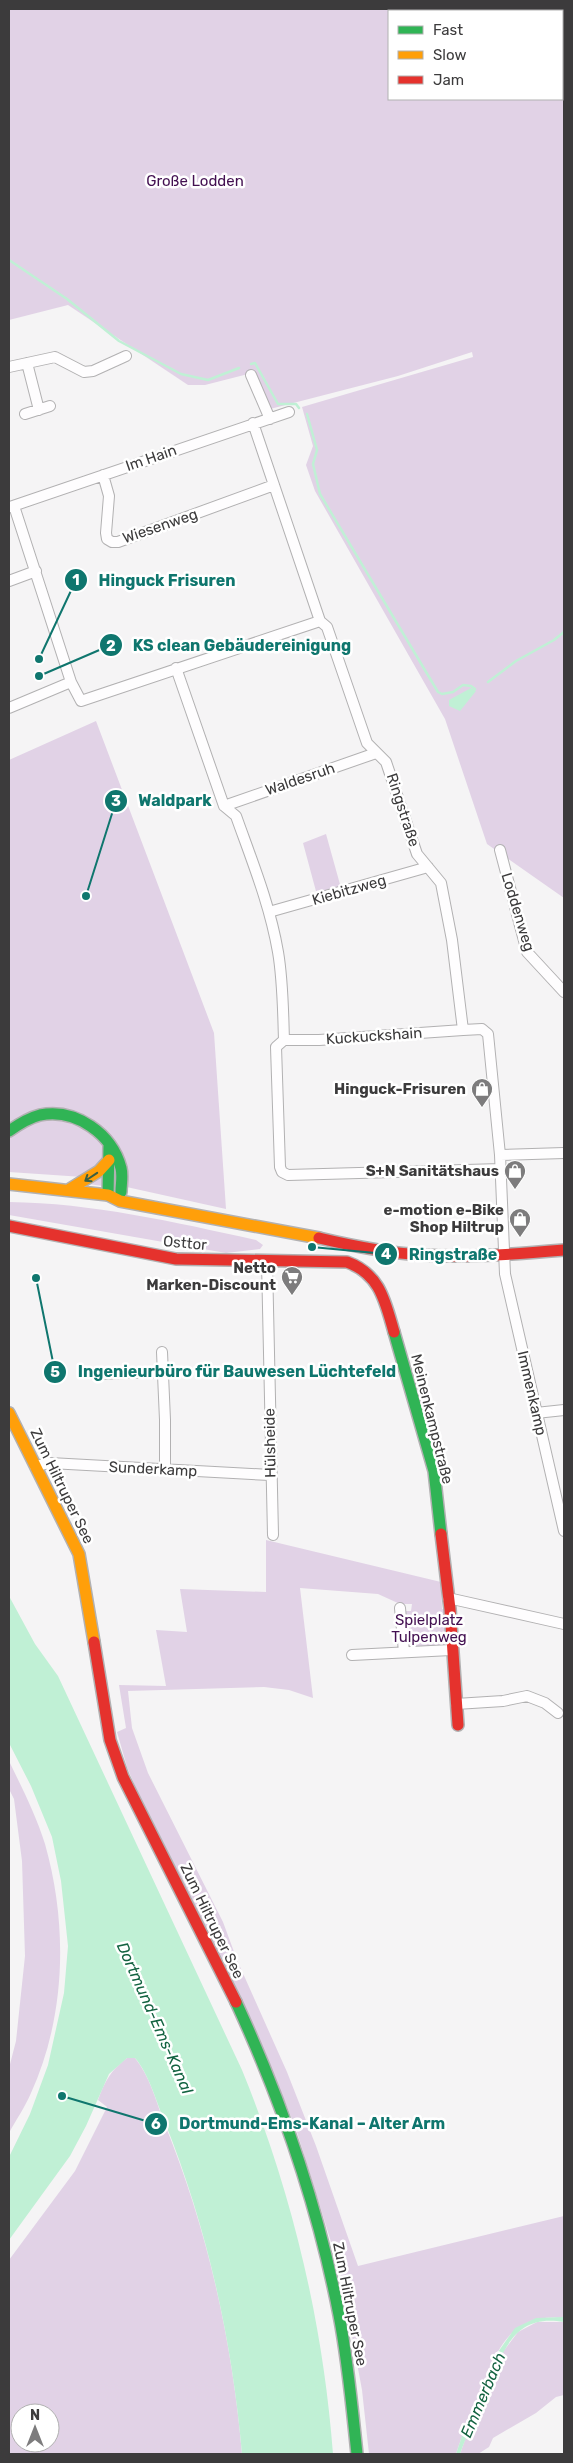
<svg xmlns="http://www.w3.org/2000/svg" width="573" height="2463" font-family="Rubik,sans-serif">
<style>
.green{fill:#e1d2e6;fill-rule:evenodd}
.water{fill:#c0f0d5}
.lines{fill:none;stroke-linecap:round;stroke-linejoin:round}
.stream{stroke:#c0f0d5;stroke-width:2.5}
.street-casing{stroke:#b2b1b2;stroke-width:12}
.fast-casing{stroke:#b2b1b2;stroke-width:14}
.slow-casing{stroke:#b2b1b2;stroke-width:14}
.jam-casing{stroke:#b2b1b2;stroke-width:14}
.street{stroke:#fefdfe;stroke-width:10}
.fast{stroke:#30b455;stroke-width:11}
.slow{stroke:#ff9f0a;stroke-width:11}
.jam{stroke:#e5322d;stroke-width:11}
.oneway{stroke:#385f44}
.labels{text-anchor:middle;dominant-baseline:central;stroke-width:5;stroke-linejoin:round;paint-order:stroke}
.park-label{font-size:15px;fill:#431051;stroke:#fff}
.street-label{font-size:15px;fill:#3c3b3c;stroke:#fff}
.poi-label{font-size:15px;font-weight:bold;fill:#3c3b3c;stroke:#fff;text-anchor:end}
.water-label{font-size:16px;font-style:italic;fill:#136341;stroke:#fff}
.leader{fill:none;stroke:#0f766e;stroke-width:2}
.callout-dot{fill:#0f766e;stroke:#fff;stroke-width:2}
.mark-label{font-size:15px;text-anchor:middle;font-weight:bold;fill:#fff}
.callout-label{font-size:16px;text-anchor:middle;font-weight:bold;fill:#0f766e;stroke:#fff;stroke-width:5;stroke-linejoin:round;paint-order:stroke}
</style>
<rect width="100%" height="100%" fill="#f5f4f5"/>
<path class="green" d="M9,9H564V898L487,844L445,719L315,491L306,465L313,446L302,407L473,357L472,352L398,376L270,409L252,373L205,385H188L68,305L9,320ZM389,11H562V99H389Z
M96,721L214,1033L226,1209L104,1182L103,1186L88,1184L83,1177L9,1172V760Z
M326,834L341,888L317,895L303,843Z
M9,1202C92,1203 174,1222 256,1240L263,1245L260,1249L226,1253L9,1215Z
M266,1540L441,1582L442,1609H450L452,1645L407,1647L405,1611H411L412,1604H400L378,1594L300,1588L313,1698L289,1690L264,1687L128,1691L132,1728L148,1773L223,1922L237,1960L287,2072L316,2146L358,2266L564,2216V2318C532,2315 512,2325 496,2355C490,2366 488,2379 483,2391C473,2412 463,2432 456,2454H369L362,2390L340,2271L296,2129L272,2070L139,1796L127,1767L117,1732L126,1728L119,1685L166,1686L156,1630L187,1632L180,1589L266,1592Z
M9,1761C22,1788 36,1815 45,1844C68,1925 66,2016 31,2093C25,2107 16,2120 9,2133V2068L16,2041L25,1956L22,1861L14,1799L9,1789Z
M127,2058H135C149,2075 156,2100 163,2120C207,2227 232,2339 242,2454H9V2260L75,2171L107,2107L98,2100C105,2081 111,2070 127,2058ZM20,2413H50V2443H20Z
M537,2322H564V2395L556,2397L536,2413L493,2438L489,2447L478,2454H460L471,2423L487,2391L499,2357L518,2332Z"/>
<path class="water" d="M471,688L476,691L460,711L449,706V700Z
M9,1596L35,1644L58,1676L242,2070C292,2192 323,2322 333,2454H242C232,2339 207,2227 164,2120C156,2101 149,2074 135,2058H127L109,2074L86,2126L70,2156L9,2240V2157L30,2114L48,2065L64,1993L68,1946L61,1881L52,1837L31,1786L9,1743Z
M536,2318L563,2317L564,2322C513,2313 503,2352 487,2390C478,2412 468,2431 460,2454H456L467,2421L483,2390L496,2355L515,2328Z"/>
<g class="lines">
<path class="stream" d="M9,260L67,299L119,341L181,374L208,380L239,368
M251,364L255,363L278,404H296L299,408
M307,414L317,450L313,464L320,494L438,692L442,694L453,692L463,685L471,686L475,689
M488,682L516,661L554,640L564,632"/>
<g class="street-casing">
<path id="street" d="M27,363L39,410
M9,367L55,357L84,372L93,371L126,356
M251,375L270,419
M25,414L50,406
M253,423L320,621L327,627L367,743L386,762L417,854L441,883L452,940L463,1030
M103,475L109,496L106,533L107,539L112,542H118L274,485
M14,506L71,682L81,701L320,621
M10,507L289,412
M9,581L36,571
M176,668L224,806L236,816C252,861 270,905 278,952C283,981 283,1011 284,1040L276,1047L280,1167L282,1172L288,1175L501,1169
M9,708L71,682
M224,806L376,753
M500,850L527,952L564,992
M269,912L428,867
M284,1040H319L463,1030L482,1029L488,1034L500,1155L505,1274L564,1531
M500,1155L564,1153
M267,1262L273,1535
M162,1352L165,1420V1470
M94,1374L163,1372
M536,1413L564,1410
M35,1466L50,1463L270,1475
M448,1598L564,1624
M400,1608L404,1652
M352,1655L451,1650
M456,1704L503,1701L527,1696L545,1703L558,1713"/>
</g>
<g class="fast-casing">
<path id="fast" d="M9,1131C19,1124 28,1118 40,1115C76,1108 112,1134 121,1168C123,1176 121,1184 121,1192
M108,1195L109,1146
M394,1332L434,1471L441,1534
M236,2002C282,2102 318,2206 339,2315C348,2361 352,2407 357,2454"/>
</g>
<g class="slow-casing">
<path id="slow" d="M9,1184L108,1195L120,1201L319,1238
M70,1189L99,1171L109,1160
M9,1413L79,1554L94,1642"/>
</g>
<g class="jam-casing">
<path id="jam" d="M9,1226L176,1259L347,1262C380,1274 385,1301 394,1332
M319,1238C353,1246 387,1253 422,1255C469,1258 517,1254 564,1250
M441,1534L450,1609L458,1725
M94,1642L110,1740L123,1777L236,2002"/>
</g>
<use href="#street" class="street"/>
<use href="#fast" class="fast"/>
<use href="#slow" class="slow"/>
<use href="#jam" class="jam"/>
</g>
<defs><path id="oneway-shaft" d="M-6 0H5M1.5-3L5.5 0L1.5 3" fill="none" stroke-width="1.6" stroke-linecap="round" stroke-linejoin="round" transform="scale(1.25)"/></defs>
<use class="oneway" href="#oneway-shaft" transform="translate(91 1177) rotate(146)"/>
<defs>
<g id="shop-pin" transform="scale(1.125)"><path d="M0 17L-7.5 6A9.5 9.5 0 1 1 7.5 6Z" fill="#7d7c7d" stroke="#fff"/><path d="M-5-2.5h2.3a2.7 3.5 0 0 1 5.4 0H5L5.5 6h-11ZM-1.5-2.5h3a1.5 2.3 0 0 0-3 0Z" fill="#fff"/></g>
<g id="supermarket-pin" transform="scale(1.125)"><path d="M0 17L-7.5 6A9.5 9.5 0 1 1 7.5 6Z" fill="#7d7c7d" stroke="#fff"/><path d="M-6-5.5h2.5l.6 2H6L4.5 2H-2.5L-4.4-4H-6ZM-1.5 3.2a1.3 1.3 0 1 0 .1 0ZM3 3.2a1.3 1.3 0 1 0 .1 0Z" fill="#fff"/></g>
</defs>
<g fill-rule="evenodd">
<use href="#shop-pin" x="482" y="1089"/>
<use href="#shop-pin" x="515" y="1171"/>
<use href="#shop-pin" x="520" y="1219"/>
<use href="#supermarket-pin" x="292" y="1277"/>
</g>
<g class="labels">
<g class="park-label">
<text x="195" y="181">Große Lodden</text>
<text x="429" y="1620">Spielplatz<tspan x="429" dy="17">Tulpenweg</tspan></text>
</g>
<g class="street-label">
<text transform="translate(151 458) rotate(-19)">Im Hain</text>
<text transform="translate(160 526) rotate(-19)">Wiesenweg</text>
<text transform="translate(300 779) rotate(-19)">Waldesruh</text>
<text transform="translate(403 810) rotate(72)">Ringstraße</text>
<text transform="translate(349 890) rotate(-16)">Kiebitzweg</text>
<text transform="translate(518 912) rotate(73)">Loddenweg</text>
<text transform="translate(374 1036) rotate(-4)">Kuckuckshain</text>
<text transform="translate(185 1243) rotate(5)">Osttor</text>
<text transform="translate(532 1393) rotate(77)">Immenkamp</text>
<text transform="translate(432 1419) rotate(76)">Meinenkampstraße</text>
<text transform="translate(270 1443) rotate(-91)">Hülsheide</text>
<text transform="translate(153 1469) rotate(3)">Sunderkamp</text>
<text transform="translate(62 1486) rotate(64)">Zum Hiltruper See</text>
<text transform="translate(212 1921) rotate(64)">Zum Hiltruper See</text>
<text transform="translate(350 2304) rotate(79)">Zum Hiltruper See</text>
</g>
<g class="poi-label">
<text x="466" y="1089">Hinguck-Frisuren</text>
<text x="499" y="1171">S+N Sanitätshaus</text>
<text x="504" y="1210">e-motion e-Bike<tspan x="504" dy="17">Shop Hiltrup</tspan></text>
<text x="276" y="1268">Netto<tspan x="276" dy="17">Marken-Discount</tspan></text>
</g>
<g class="water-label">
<text transform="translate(155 2018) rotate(66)">Dortmund-Ems-Kanal</text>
<text transform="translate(483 2395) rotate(-67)">Emmerbach</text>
</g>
</g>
<path class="leader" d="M39 659L76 580M39 676L111 645M86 896L116 801M312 1247L386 1254M36 1278L55 1372M62 2096L156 2124"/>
<g class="callout-dot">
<circle cx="39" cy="659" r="5"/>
<circle cx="39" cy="676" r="5"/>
<circle cx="86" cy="896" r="5"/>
<circle cx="312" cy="1247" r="5"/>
<circle cx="36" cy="1278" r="5"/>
<circle cx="62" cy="2096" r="5"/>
<circle cx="76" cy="580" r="12"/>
<circle cx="111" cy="645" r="12"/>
<circle cx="116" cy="801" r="12"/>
<circle cx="386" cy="1254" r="12"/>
<circle cx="55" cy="1372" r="12"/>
<circle cx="156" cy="2124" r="12"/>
</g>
<g class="mark-label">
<text x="76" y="585">1</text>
<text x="111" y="651">2</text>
<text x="116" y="806">3</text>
<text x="386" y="1259">4</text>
<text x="55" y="1377">5</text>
<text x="156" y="2129">6</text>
</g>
<g class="callout-label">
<text x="167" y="586">Hinguck Frisuren</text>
<text x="242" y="651">KS clean Gebäudereinigung</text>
<text x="175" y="806">Waldpark</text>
<text x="453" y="1260">Ringstraße</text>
<text x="237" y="1377">Ingenieurbüro für Bauwesen Lüchtefeld</text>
<text x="312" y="2129">Dortmund-Ems-Kanal – Alter Arm</text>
</g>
<rect width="573" height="2463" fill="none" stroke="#3c3b3c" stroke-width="20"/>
<rect x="388" y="10" width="175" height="90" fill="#ffffff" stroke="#b1b1b1"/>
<rect x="398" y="26" width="25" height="8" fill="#30b455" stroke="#b1b1b1"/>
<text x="433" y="35" font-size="15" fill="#3c3b3c">Fast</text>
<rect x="398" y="51" width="25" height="8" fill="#ff9f0a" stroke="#b1b1b1"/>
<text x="433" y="60" font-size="15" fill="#3c3b3c">Slow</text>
<rect x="398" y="76" width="25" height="8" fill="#e5322d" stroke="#b1b1b1"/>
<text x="433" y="85" font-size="15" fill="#3c3b3c">Jam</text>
<g transform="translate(35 2428)"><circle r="24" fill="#ffffff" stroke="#b1b1b1"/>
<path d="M0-4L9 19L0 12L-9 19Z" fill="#7d7c7d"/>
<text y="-8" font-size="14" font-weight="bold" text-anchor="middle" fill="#3c3b3c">N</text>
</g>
</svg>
